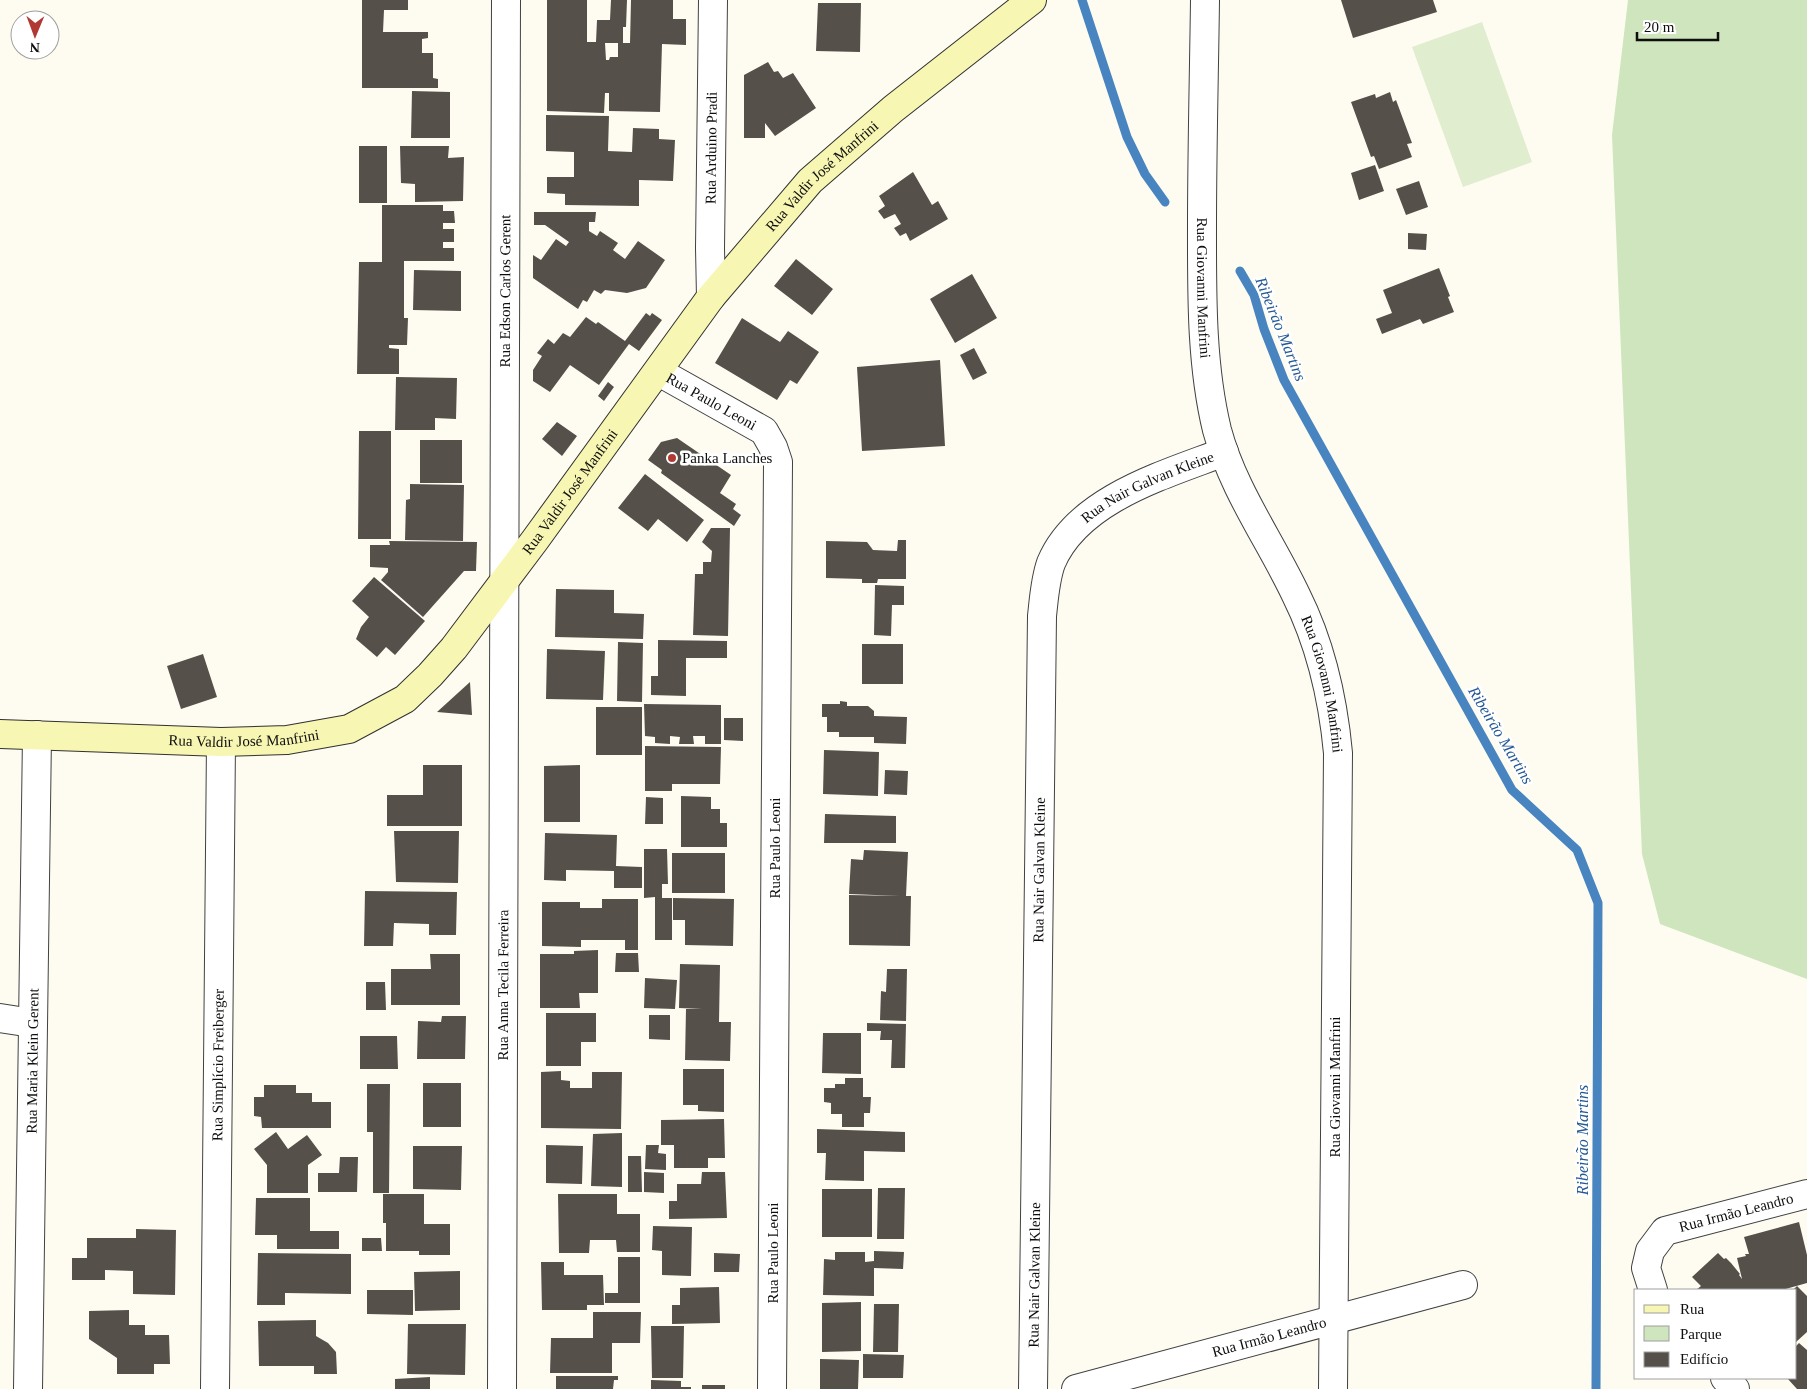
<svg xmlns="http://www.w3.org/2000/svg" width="1807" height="1389" font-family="Georgia,serif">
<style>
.green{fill:#cee5bd}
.pitch{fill:#e0edce}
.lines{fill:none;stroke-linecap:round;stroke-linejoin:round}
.stream{stroke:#4885c0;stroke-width:9}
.building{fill:#56504b;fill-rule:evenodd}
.street-casing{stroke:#414141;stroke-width:30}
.secondary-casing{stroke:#303030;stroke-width:30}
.street{stroke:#fff;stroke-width:28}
.secondary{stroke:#f7f6b2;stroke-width:28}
.poi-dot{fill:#b13933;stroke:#fff;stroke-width:2}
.labels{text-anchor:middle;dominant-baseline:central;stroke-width:5;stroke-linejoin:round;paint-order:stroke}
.street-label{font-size:15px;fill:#0e0e0e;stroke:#fff}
.poi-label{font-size:15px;fill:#0e0e0e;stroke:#fff;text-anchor:start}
.water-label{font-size:16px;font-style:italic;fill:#235894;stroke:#fff}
</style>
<rect width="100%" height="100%" fill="#fefcf1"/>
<path class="green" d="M1628,0H1807V979L1660,924L1642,854L1612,135Z"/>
<path class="pitch" d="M1482,22L1532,162L1463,187L1412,47Z"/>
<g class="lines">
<path class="stream" d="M1082,0L1127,137L1145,174L1165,202
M1240,271L1254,295L1264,329L1284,380L1512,790L1577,850L1598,903L1596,1389"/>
</g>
<path class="building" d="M362,0H408V10H384L383,32H428V38L422,39V53H433V78L438,79V88H362Z
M547,0H587V42H596L597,20H610L611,0H627L626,27H623V43H630L631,0H673V19H686V45L662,44L660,112L609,111V93H605L604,113L547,111ZM605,43H618V57H610L609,60H606Z
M1341,0H1433L1437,12L1353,38Z
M818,3H861L860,52L816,51Z
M768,62L774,72L778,71L783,78L793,73L816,108L775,136L765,123V138H744V75Z
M412,91L450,92V138H411Z
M1390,92L1393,102L1396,100L1412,143L1407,144L1412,157L1379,169L1374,156L1371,157L1351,102L1375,94L1376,98Z
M546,115L609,116L608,151L632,152L633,128L659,129V139L675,140L673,181L639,180V206L565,205V194L547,193V177H574V152L546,151Z
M359,146H387V203H359Z
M400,146H449L448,158L464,157L463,201L415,202V184L401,183Z
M1375,165L1384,191L1359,200L1351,173Z
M913,172L932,205L938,201L948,219L910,241L906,233L900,236L894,228L901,224L895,214L884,219L878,211L885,206L879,196Z
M1419,181L1428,207L1406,215L1396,189Z
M382,205H443V211H454L455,223H443V229H454V242H443V248H454V261H404V318H408L407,345H389V348L399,349V374H357L359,262H382Z
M534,212H596L595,222H589V231L597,236L600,231L618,243L613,250L625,259L638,241L665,260L646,288L627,293L605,290L601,294L594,290L587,302L583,300L578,309L533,278V255L541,260L556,239L566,246L569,242L545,225H534Z
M1408,233L1427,234L1426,250L1408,249Z
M796,259L833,289L812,315L774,286Z
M1439,268L1450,296L1448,297L1454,312L1423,324L1420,319L1382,334L1376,319L1392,313L1383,290Z
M414,270L461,271V311L413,310Z
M972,274L997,318L955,343L930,299Z
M646,313L650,316L652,313L662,320L639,351L629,344L599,385L570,365L550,392L533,381V370L542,356L537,353L548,339L554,344L563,333L570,337L586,317L596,324L598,322L625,341Z
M742,318L780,342L788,331L819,352L797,384L790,380L777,400L715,363Z
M974,348L987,373L973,380L960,355Z
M940,360L945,446L862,451L857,367Z
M396,377L457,378L456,419L435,418V430H395Z
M608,382L614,387L604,401L598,396Z
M557,422L577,436L562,456L542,439Z
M359,431H391V539H358Z
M677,438L731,475L720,493L736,504L733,509L741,515L734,526L661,473L662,470L648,460L661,442Z
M420,440H462V483H420Z
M645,474L704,520L687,542L658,519L648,531L618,508Z
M410,484L464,485L463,541L405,540L406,500L410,499Z
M711,528H730L728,636L693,635L695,574H703V562H711L712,551L702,542Z
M898,540H906V579H878L877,583H862V579L826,578V541L867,542L873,550L897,551Z
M389,541L477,542L476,571H464L423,617L381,580L388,572V568L370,567V545H390Z
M374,577L425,621L395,655L386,647L377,657L356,639L361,627L369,617L352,601Z
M875,585L904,586V605H892L891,636L874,635Z
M556,589L614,590V613L644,614L643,639L555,637Z
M658,640L727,641V658H686V696L651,695V676H658Z
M618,642L643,643L642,702L617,701Z
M862,644H903V684H862Z
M547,649L605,651L603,700L546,699Z
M203,654L217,697L181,709L167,666Z
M470,682L472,715L437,712Z
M840,701L847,702V706H868L874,711V716L907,717L906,744L874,743V737H839V732H827V717H822V704H840Z
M644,704L721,705V744H705V736H693L694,744H679L680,737L670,736V744L655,743V737L645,736Z
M596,707H642V755H596Z
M724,718H743V741L724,740Z
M645,746L721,747L720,784H672V791H645Z
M824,750L879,752L878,796L823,794Z
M423,765H462V826H387V795H423Z
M580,765V822H544V766Z
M885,770L908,771L907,795L884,794Z
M681,796L711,797V809H720V823H727V847H681Z
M646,797L663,798V824H645Z
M825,814L896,816V843H824Z
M394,831H459L458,883L396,882Z
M545,833L617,835L616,866L642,867V888H614V871L566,870V881L544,880Z
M644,849H667L668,884H662V898H672V940H655V897L644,898Z
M864,850L908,852L906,896H911L910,946L849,945V895L900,896L849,894L851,859L863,860Z
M672,853H725V893H672Z
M365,891L457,892L456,935H429V924L394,923L393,946H364Z
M673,898L734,899L733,946L685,945V920H673Z
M602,899H638V950H625V940H581V947L542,946V902H580V908H602Z
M598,950V993H579L580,1008H540V954H574V951Z
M616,953H638L639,972H615Z
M430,954H460V1005H391V969H431Z
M680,964L720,965L719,1022H731L730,1061L685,1060L686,1009H702L679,1008Z
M887,969H907L906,1021L880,1020L881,991L886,992Z
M645,978L677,980L675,1009L644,1008Z
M366,982H385L386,1010H366Z
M546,1013H596V1042H581V1066H546Z
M649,1015H670V1040L649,1039Z
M442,1016H466L465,1059H417L418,1021L441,1022Z
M867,1023L906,1024L905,1068H891L892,1040H880L881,1031H867Z
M823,1033H861V1074L822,1073Z
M360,1036H397L398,1069H360Z
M683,1069H724V1112L698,1111V1105H683Z
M561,1071V1080L570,1081V1088H592V1072H622L621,1129L541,1128V1072Z
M845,1078H863V1097H871L870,1113H864V1127H842V1114H831V1103L824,1102V1088H835V1084H845Z
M423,1083H461V1127H423Z
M367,1084H390L389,1193H373V1132H367Z
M264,1085H296V1093H312V1102H331V1128H262L261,1117L254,1116V1097H264Z
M724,1119L725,1158H708V1168H674V1145H661V1120Z
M817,1129L905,1132V1152L864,1151V1181L825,1180L826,1153H817Z
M276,1132L288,1149L307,1135L322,1155L308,1165V1193H267V1165L254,1149Z
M622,1133V1187L591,1186L593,1134Z
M546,1145L583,1146L582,1184L546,1183Z
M646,1145H659L658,1153L666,1154V1170L645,1169Z
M413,1146H462L461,1190L413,1189Z
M628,1156H641L642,1192H628Z
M340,1157H358L357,1192H318V1173H339Z
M644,1172L664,1173V1193L644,1192Z
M702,1172H725L727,1218L669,1219V1201H677V1184H701Z
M878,1188H905L904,1239H877Z
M822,1189H872V1237H822Z
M383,1194H424V1224H450V1255H419V1251H386V1223H383Z
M558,1194H617V1214H640V1252H617L616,1240H590L589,1253H559Z
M256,1198H310V1231H339V1249H277V1235H255Z
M1799,1222L1807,1255V1283L1782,1290H1696L1701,1286L1692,1277L1718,1253L1724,1259L1726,1258L1731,1263L1740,1274L1739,1275L1742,1279L1737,1258L1746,1256L1745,1254H1749L1744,1237Z
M653,1226L692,1227L691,1276L662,1275V1251L652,1250Z
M136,1229L176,1230L175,1295L133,1294V1271L105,1270V1280H72V1258H87V1238H136Z
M362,1238H381L382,1251H362Z
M874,1251L904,1252L903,1269L874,1268V1296L823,1295L824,1259L835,1260V1252H865V1262L874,1261Z
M258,1253L351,1254V1294L285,1293V1305H257Z
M714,1253L740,1254L739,1272H714Z
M618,1257H640V1303H605V1293H618Z
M541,1262H564V1275H603L604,1305H587V1310H542Z
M460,1271V1310L415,1311L414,1272Z
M1797,1286L1807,1296V1332L1796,1342V1290H1793Z
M719,1287L720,1323L672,1324V1305H680V1288Z
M367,1290H413V1315L367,1314Z
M861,1302V1351L822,1352V1303Z
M874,1304H899L898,1352H873Z
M129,1310V1325H145V1335H169L170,1364H154V1374H117V1358L89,1339V1311Z
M593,1312H641L640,1343H612V1373H550L551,1338H593Z
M316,1320V1336L328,1343L336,1352L337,1374H314V1366H259L258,1321Z
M408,1324H466L465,1375L407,1374Z
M651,1326H684L683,1378H652Z
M1799,1343L1807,1350V1389H1797L1787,1378H1796V1346Z
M863,1354L904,1355L903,1378H863Z
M820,1359L859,1360L858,1389H820Z
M556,1376H618V1380H614L613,1389H556Z
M430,1377V1389H395V1379Z
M651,1380L681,1381V1387H691V1389H651Z
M702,1385H725V1389H702Z"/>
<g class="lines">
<g class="street-casing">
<g id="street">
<path id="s1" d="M1205,0C1204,76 1202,151 1202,227C1202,294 1201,364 1217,430C1233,490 1270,540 1296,595C1321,645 1333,699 1338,753L1333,1389"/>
<path id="s2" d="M711,297L710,248L713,0"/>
<path id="s3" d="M659,372L764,431L773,447L778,462L772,1389"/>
<path d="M0,1018L32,1023"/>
<path id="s4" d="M1653,1290L1646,1268L1650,1251L1665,1231L1807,1194"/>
<path d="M1725,1378L1735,1389"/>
<path id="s5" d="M28,1389L37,735"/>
<path id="s6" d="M215,1389L221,742"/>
<path id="s7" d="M502,1389L506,0"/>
<path id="s8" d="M1033,1389L1042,616C1044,598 1045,580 1051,563C1078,499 1164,475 1224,452"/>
<path id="s9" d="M1076,1389L1463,1285"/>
</g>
</g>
<g class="secondary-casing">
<g id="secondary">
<path id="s10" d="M0,734L221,742L287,740L349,729L405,699L430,675L454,648L535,540L711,297L810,181L893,109L1032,0"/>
</g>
</g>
<use href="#street" class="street"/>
<use href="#secondary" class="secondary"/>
</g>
<circle class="poi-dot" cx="672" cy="458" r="5"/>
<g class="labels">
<g class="street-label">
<text stroke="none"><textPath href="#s2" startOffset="149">Rua Arduino Pradi</textPath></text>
<text stroke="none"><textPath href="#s10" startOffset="1084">Rua Valdir José Manfrini</textPath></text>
<text stroke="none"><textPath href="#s1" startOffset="288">Rua Giovanni Manfrini</textPath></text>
<text stroke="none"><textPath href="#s7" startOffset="1098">Rua Edson Carlos Gerent</textPath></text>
<text stroke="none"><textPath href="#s3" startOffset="60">Rua Paulo Leoni</textPath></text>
<text stroke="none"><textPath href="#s8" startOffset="954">Rua Nair Galvan Kleine</textPath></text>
<text stroke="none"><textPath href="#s10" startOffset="679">Rua Valdir José Manfrini</textPath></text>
<text stroke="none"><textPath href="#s1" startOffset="708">Rua Giovanni Manfrini</textPath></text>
<text stroke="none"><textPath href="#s10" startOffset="244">Rua Valdir José Manfrini</textPath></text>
<text transform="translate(775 848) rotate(-90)">Rua Paulo Leoni</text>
<text stroke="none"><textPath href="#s8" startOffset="519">Rua Nair Galvan Kleine</textPath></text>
<text stroke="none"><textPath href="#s7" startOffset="404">Rua Anna Tecila Ferreira</textPath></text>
<text stroke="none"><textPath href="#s5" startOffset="328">Rua Maria Klein Gerent</textPath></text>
<text stroke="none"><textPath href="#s6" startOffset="324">Rua Simplício Freiberger</textPath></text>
<text transform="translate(1335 1087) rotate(-90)">Rua Giovanni Manfrini</text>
<text stroke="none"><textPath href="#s4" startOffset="139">Rua Irmão Leandro</textPath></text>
<text transform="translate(773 1253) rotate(-90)">Rua Paulo Leoni</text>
<text stroke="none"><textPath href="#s8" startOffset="114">Rua Nair Galvan Kleine</textPath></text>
<text stroke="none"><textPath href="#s9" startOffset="200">Rua Irmão Leandro</textPath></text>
</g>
<g class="poi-label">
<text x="682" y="458">Panka Lanches</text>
</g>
<g class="water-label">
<text transform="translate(1281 329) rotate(68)">Ribeirão Martins</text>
<text transform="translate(1501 735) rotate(59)">Ribeirão Martins</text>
<text transform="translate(1582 1140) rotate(-90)">Ribeirão Martins</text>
</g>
</g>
<rect x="1634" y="1289" width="162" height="90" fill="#ffffff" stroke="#9f9f9f"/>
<rect x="1644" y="1305" width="25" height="8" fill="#f7f6b2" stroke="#9f9f9f"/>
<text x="1680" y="1314" font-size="15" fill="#0e0e0e">Rua</text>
<rect x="1644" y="1326" width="25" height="15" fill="#cee5bd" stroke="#9f9f9f"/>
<text x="1680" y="1339" font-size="15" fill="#0e0e0e">Parque</text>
<rect x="1644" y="1352" width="25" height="15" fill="#56504b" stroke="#9f9f9f"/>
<text x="1680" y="1364" font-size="15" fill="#0e0e0e">Edifício</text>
<g transform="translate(35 35) rotate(181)"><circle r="24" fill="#ffffff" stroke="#9f9f9f"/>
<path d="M0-4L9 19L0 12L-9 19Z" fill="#b13933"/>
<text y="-8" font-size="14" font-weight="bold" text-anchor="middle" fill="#0e0e0e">N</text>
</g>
<path d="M1637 32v8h81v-8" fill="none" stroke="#0e0e0e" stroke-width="2.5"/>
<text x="1644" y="32" font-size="15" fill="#0e0e0e" stroke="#ffffff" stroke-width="4" paint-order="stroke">20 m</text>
</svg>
